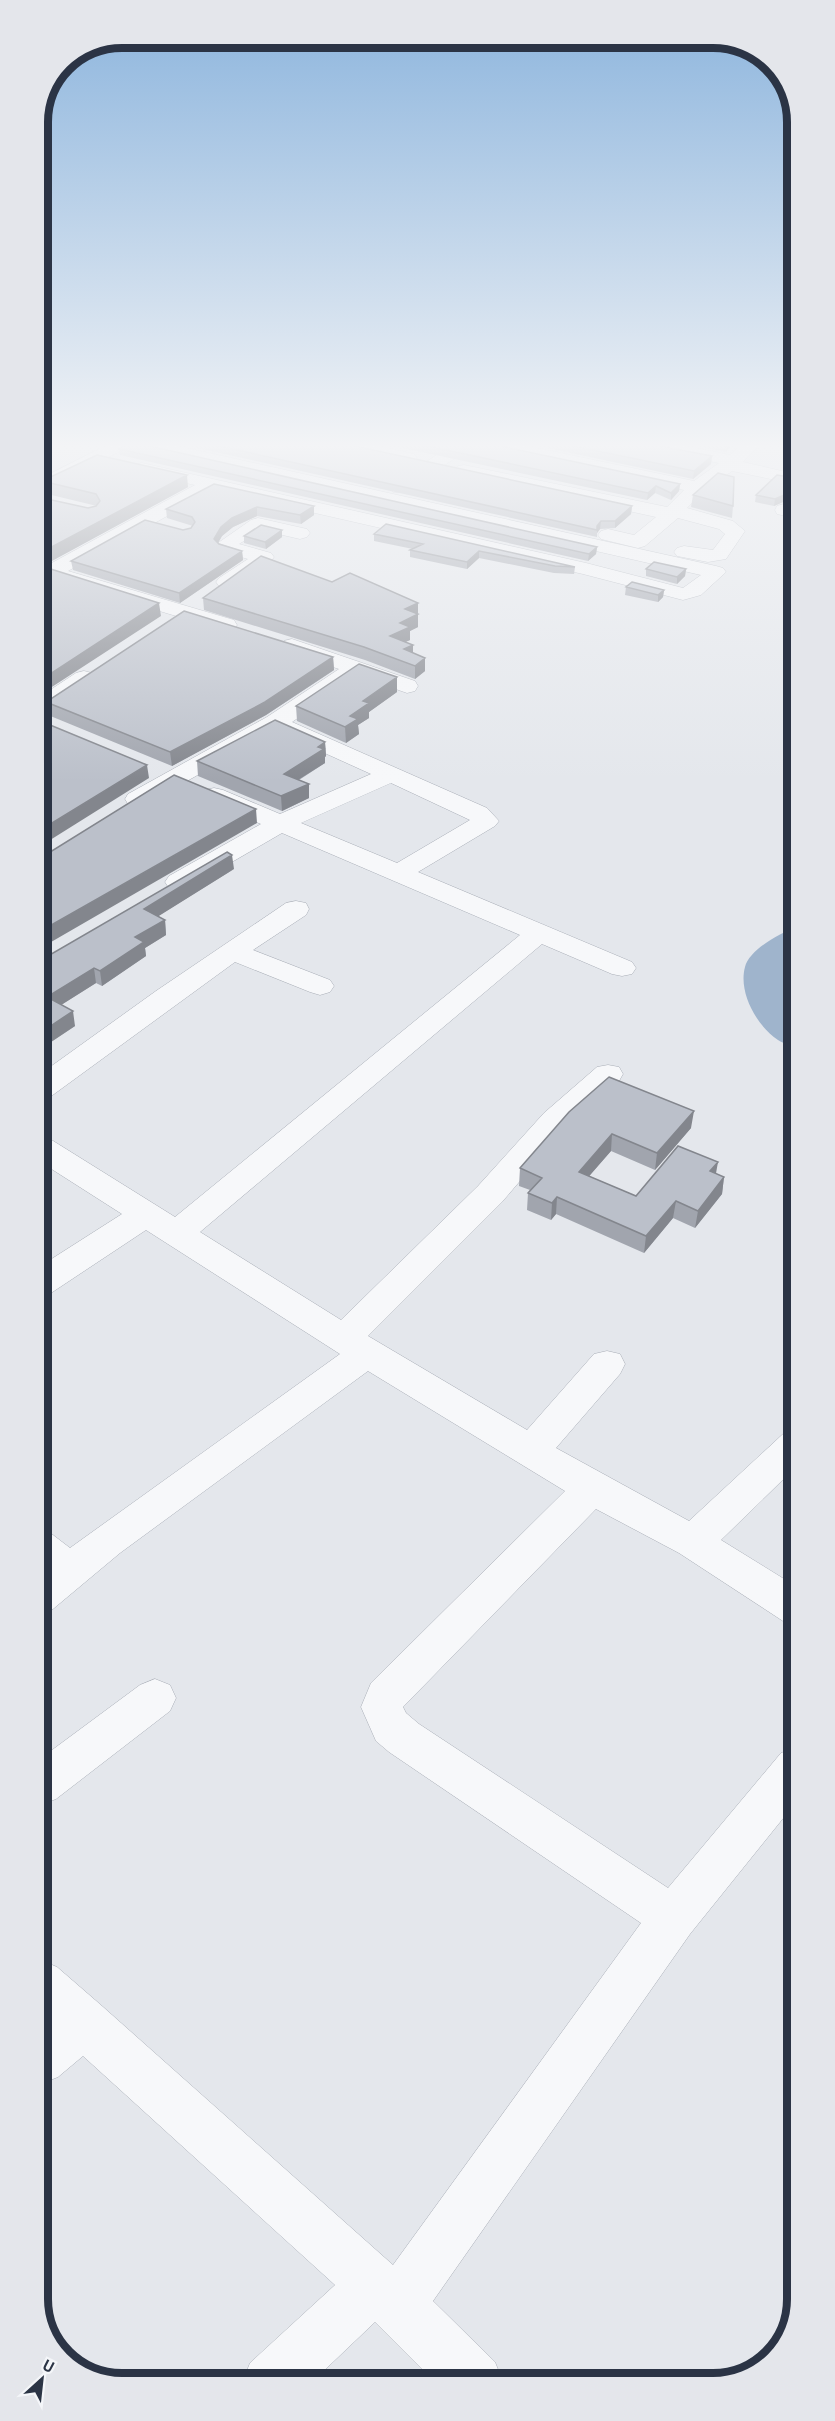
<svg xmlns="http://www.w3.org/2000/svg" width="835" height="2421" font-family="'PT Sans',sans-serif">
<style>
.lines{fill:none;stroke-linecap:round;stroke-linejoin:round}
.river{fill:#9fb4cc;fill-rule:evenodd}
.minor-casing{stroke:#a9aeb7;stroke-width:1}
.minor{fill:#f7f8fa;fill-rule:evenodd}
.wall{fill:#a1a5ae}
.shaded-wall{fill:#83868d}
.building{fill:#bbc0ca;stroke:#83868d;stroke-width:1.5}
.rim{fill:none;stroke:#2b3445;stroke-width:8}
</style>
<rect width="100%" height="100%" fill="#e4e7ec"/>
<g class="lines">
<path class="river" d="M796,928V966L791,970V990L796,1000V1046C790,1044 783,1044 778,1040C757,1026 738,993 745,967C749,950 781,932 796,928Z"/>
<g class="minor-casing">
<path id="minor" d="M111,443H164L716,566L723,568L726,572L701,595L683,600L583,574L214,490L68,571L234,620L237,625L234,630L226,631L43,576L38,575V562L48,565L195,485L136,472L133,468L136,464L142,463L586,563L683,588L701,575L132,445L38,493V480Z
M334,443H366L414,454L417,458L414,462L408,463L337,447Z
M455,443H476L407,492H393L391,488L393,484Z
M478,443H513L694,481L719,463L645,448L639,447L636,443H672L730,455L743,443H762L743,462L795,474V484L732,471L704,491L687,508L733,521L745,531L726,559L708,562L677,556L674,552L677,548L684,546L713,550L725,534L719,529L678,518L645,546L638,548L601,539L598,535L601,531L608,529L634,535L656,517L464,475L458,474L455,470L458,466L464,465L667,507L684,490L487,448L481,447Z
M784,504L795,506V518L777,514L775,510L777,506Z
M258,518L307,529L310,533L307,537L300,539L261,530L239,544L271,553L274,557L271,561L233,586H219L216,582L219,578L248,559L220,551L217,547L218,543L251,520Z
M292,639L415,681L418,686L415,691L407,693L359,676L292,722L487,808L499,821L495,826L418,872L632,962L636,968L632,974L622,976L612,974L542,944L200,1232L341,1320L478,1186L544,1113L597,1067L608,1065L619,1067L623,1074L619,1081L566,1127L502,1202L368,1336L527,1430L594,1354L607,1351L620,1354L625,1364L620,1374L556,1448L689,1521L783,1434L796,1429V1467L721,1540L797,1587V1626L783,1621L679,1553L596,1509L403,1707L406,1713L419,1724L668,1888L781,1753L797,1747V1801L690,1934L433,2301L495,2362L503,2382H435L375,2322L312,2382L242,2383L250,2363L335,2285L83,2056L58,2077L40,2084V2027L46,2022L40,2017V1960L57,1967L102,2006L393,2265L641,1923L389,1752L376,1741L361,1707L371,1683L565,1491L368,1371L120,1553L53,1609L39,1614V1573L42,1571L39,1569V1531L53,1535L70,1548L340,1354L146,1230L51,1293L39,1296V1267L122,1214L39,1161V1136L50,1139L175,1217L520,935L282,833L187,888L178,890L169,888L165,882L169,876L261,824L205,800L202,795L205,790L214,788L223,790L280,814L371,774L276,731L146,804L137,806L128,804L125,799L128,794L267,717L339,669L284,651L281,646L284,641ZM391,783L470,820L397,863L301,823Z
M84,671L92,673L95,678L92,683L46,713L38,715V698L76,673Z
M296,901L306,903L309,909L306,915L253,950L330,980L334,986L330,992L320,995L310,992L235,962L50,1097L39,1100V1075L156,991L286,903Z
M155,1679L170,1685L176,1698L170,1711L56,1799L40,1805V1759L140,1685Z"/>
</g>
<use href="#minor" class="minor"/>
</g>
<path class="wall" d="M175,443H341L632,506L631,514L615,528L600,529L597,533V537Z
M379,443H486L680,484L679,491L671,500L655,493L647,500Z
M524,443H644L712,456L711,464L693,479Z
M683,443H734L726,452Z
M119,449L597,547L596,554L588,561L120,455Z
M795,459V472L789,470L790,463Z
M795,478V504L783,502L774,506L755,502L756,495Z
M42,481L188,487L48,563L38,560V497L88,508L97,506L43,493Z
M214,484L314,515L301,524L257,516L233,527L222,536L218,543L242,551L243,560L180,603L73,570L71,561L191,528L193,526L167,518L166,509Z
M693,495L733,506L732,518L691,507Z
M282,530V537L266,549L244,543V536Z
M374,534L575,567L574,574L554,573L479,558L467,569L410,557V550L413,549L374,541Z
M646,569H686L685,576L677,584L646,576Z
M332,582L418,603V627L410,631V640L405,642L425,671L415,679L365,660L204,610L203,598Z
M626,587L664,590L663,597L658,602L625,595Z
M333,657L334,670L266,715L172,766L48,715L46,702Z
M397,692L369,712V718L358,725L359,734L346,743L297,721L296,706Z
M325,742L326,756L325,757V763L299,780L309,798L282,811L198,776L197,761Z
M234,869L158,916L165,920L166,935L145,948L146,956L102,986L96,983L61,1005L75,1026L51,1042L39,1035V957L48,956Z
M609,1077L691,1128L655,1170L611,1151L589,1176L636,1196L716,1174L724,1177L722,1194L695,1228L673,1218L644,1253L556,1214L551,1220L527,1210L528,1193L530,1190L519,1186L520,1168Z"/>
<path class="shaded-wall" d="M728,443H734L726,452V445Z
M712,456L711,464L693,479L694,471Z
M187,475L188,487L48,563L46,550Z
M680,484L679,491L671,500V493Z
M656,486L655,493L647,500L648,493Z
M784,495L783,502L774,506L775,499Z
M314,506V515L301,524L300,515Z
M632,506L631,514L615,528V521Z
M257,507V516L233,527L222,536L215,548L214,539L221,527L232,518Z
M601,521L600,529L597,533V526Z
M282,530V537L266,549L265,542Z
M597,547L596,554L588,561L589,554Z
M242,551L243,560L180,603L179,593Z
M479,551V558L467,569V562Z
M686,569L685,576L677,584V577Z
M664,590L663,597L658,602V595Z
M159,603L161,616L38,696V682Z
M418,603V627L410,631V640L390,649V636L400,623L405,609Z
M413,645V658L404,662V649Z
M333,657L334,670L266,715L172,766L170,752Z
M425,658V671L415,679V666Z
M397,677V692L369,712V718L358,725L359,734L346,743L345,727L350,716L363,701Z
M325,742L326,756L325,757V763L285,788L284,774Z
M147,765L149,778L39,847V831Z
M309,784V798L282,811L281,796Z
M256,809L257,823L39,949V932Z
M232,855L234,869L146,924L144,909Z
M165,920L166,935L145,948L146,956L102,986L100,971L135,937Z
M94,968L96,983L50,1012L47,997Z
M73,1011L75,1026L51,1042L49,1027Z
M694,1111L691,1128L655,1170L657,1153Z
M612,1134L611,1151L578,1189L579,1172Z
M718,1162L715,1179L710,1171Z
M724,1177L722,1194L695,1228L698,1211Z
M557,1197L556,1214L551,1220L552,1203Z
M676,1201L673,1218L644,1253L646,1236Z"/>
<path class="building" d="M130,443H136L597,547L589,554L119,449Z
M206,443H341L632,506L615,521H601L597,526V530Z
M413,443H486L680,484L671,493L656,486L648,493Z
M559,443H644L712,456L694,471Z
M97,455L187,475L46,550L38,548V497L88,508L96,506L100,501L96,494L42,481Z
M795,459V465L790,463Z
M718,473L734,477L733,506L693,495Z
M777,475L795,478V497L784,495L775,499L756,495Z
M214,484L314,506L300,515L257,507L232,518L221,527L214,539L219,544L242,551L179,593L71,561L145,520L183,530L191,528L195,522L192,517L166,509Z
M386,524L575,567L555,566L479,551L467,562L410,550L423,544L374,534Z
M261,525L282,530L265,542L244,536Z
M261,556L332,582L350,573L418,603L405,609L418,614L400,623L410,627L390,636L413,645L404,649L425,658L415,666L364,647L203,598Z
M654,562L686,569L677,577L646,569Z
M38,565L159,603L38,682Z
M632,582L664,590L658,595L626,587Z
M184,611L333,657L265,702L170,752L46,702Z
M359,664L397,677L363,701L369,703L350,716L358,719L345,727L296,706Z
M38,720L147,765L39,831Z
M275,720L325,742L318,747L324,749L284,774L309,784L281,796L197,761Z
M174,775L256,809L39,932V856L47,854Z
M227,852L232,855L144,909L165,920L135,937L144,942L100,971L94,968L47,997L73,1011L49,1027L39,1022V957L48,956Z
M609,1077L694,1111L657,1153L612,1134L579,1172L636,1196L678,1146L718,1162L710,1171L724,1177L698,1211L676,1201L646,1236L557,1197L552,1203L528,1193L542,1178L520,1168L569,1112Z"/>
<linearGradient id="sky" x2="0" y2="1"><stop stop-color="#8bb4dd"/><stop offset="0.57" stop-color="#f3f4f6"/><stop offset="1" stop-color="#f3f4f6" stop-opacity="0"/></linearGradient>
<rect width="835" height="782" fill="url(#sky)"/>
<path d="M0 0H835V2421H0ZM122 48H713A74 74 0 0 1 787 122V2299A74 74 0 0 1 713 2373H122A74 74 0 0 1 48 2299V122A74 74 0 0 1 122 48Z" fill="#e4e6eb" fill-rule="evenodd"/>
<path class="rim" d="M122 48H713A74 74 0 0 1 787 122V2299A74 74 0 0 1 713 2373H122A74 74 0 0 1 48 2299V122A74 74 0 0 1 122 48Z"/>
<g transform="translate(42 2379) rotate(27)" stroke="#f4f6f9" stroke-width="4.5" paint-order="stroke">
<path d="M0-4.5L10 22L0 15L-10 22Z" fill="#2b3445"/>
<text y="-9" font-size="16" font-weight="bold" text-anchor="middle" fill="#2b3445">U</text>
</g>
</svg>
